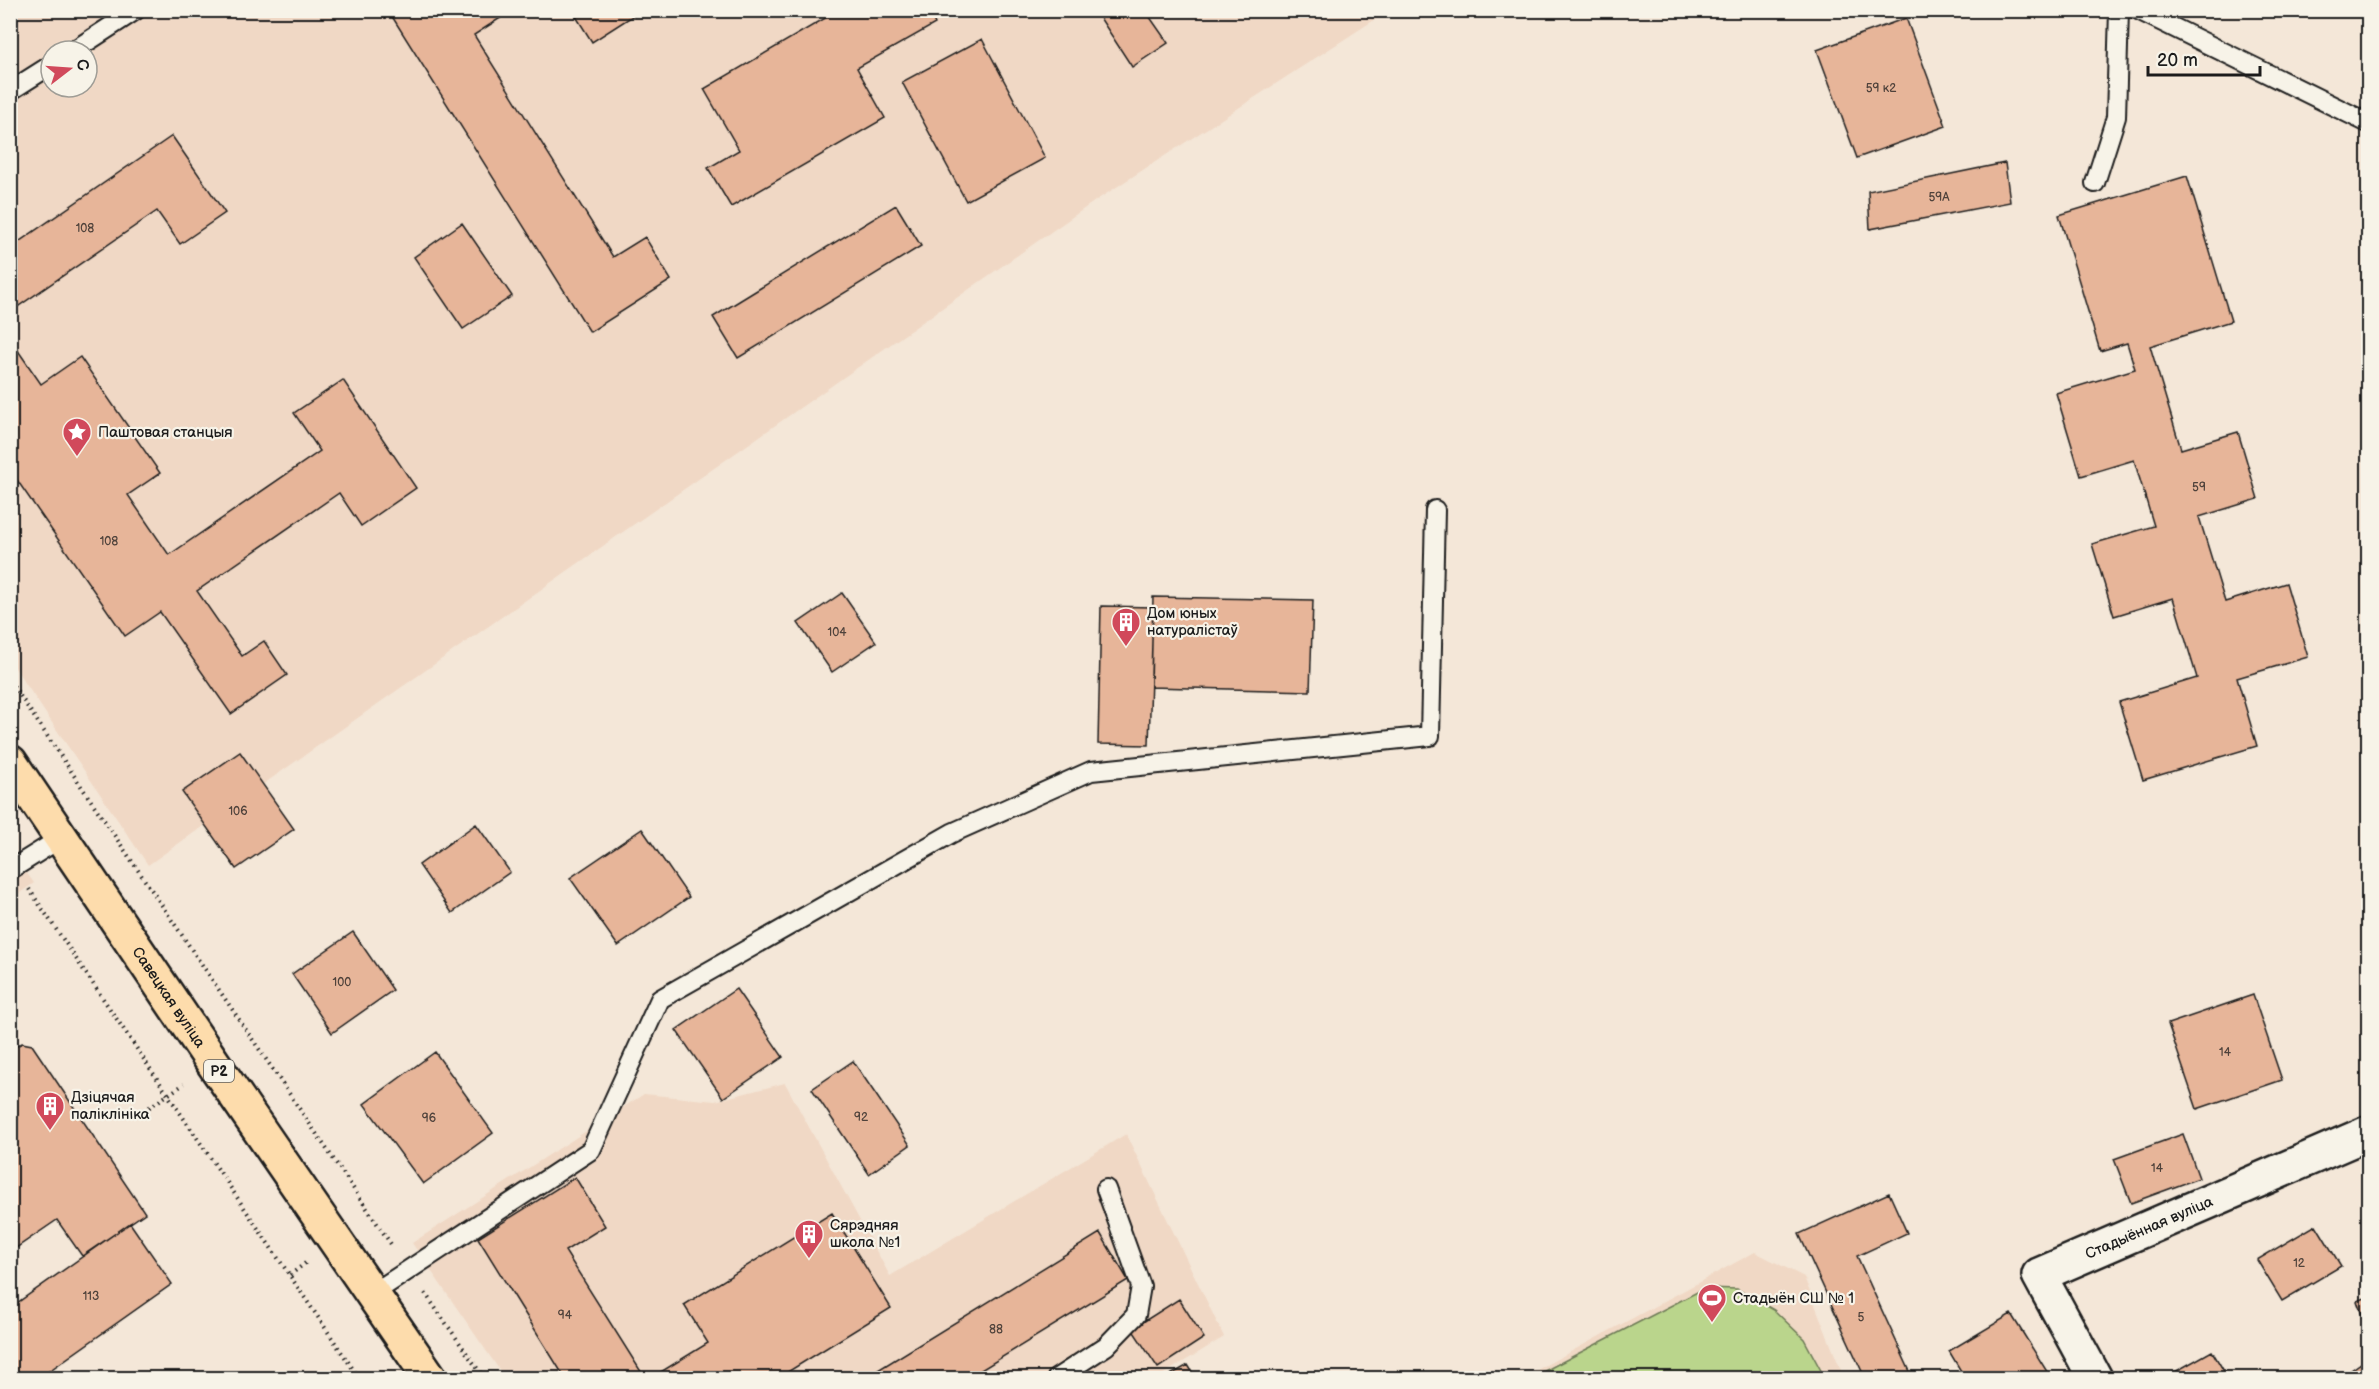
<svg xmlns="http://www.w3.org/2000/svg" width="2379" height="1389" font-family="'Balsamiq Sans',sans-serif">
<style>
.built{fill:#f0d8c5;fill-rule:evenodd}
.green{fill:#bad58c;stroke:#6b7854;stroke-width:1.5}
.building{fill:#e7b599;stroke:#1c1c1c;stroke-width:1.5}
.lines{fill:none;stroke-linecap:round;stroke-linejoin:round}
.lane-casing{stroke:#1c1c1c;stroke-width:22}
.street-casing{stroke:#1c1c1c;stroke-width:38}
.primary-casing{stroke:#1c1c1c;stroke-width:38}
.path{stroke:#1c1c1c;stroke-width:4;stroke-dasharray:1.5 4.5;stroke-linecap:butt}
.lane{stroke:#f7f3e8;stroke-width:18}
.street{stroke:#f7f3e8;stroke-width:33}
.primary{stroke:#fddcac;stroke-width:33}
.labels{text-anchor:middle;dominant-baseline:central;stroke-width:4.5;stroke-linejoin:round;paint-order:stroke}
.number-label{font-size:12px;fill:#4f423b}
.shield{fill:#f7f3e8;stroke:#5e5c59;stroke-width:1.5}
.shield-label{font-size:14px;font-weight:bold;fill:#1c1c1c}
.poi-label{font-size:15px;fill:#1c1c1c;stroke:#f7f3e8;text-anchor:start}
.street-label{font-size:15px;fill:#1c1c1c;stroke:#f7f3e8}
</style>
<rect width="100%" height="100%" fill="#f4e7d8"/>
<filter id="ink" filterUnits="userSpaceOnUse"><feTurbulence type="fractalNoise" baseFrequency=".0167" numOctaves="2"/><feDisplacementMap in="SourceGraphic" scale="12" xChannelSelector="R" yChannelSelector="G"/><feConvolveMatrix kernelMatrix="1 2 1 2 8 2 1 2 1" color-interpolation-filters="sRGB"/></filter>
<g filter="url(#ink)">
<path class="built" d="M10,11H1388L1095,201L148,865L11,662ZM51,51H87V87H51Z
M10,850L34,883L11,899H10Z
M785,1083L890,1276L1126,1134L1224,1337L1157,1378H505L412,1243L644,1094L715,1101Z
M1755,1252L1804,1277L1844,1378H1522Z"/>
<path class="green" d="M1705,1288L1737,1289L1774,1310L1804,1339L1825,1378H1531Z"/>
<path class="building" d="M388,10H498L502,17L474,35L613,257L645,237L671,280L590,332Z
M572,10H642L592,42Z
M839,10H928L935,24L857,68L885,118L731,207L708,168L739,150L704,89Z
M1095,10H1145L1168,43L1132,67Z
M1906,18L1946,126L1857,158L1817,50Z
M982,39L1045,158L966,201L902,82Z
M172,136L225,213L180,244L157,211L10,312V248Z
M2005,163L2010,202L1870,229L1868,191Z
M2187,176L2231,321L2150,346L2181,449L2238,432L2258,499L2199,517L2225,602L2286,583L2308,657L2237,678L2257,746L2143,780L2119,702L2197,678L2173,598L2114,616L2092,544L2154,526L2134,460L2081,476L2056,393L2135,369L2127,343L2100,351L2059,215Z
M896,205L921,246L738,358L713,317Z
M462,223L512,296L463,329L414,257Z
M10,339L41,384L80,357L160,473L128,495L169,555L320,451L294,413L343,380L416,488L361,526L339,493L197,591L242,656L264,641L287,675L231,714L160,612L125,636L10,470Z
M842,593L876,642L832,672L798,623Z
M1153,597L1313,600L1310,691L1151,687Z
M1101,606L1153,607L1149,745L1098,744Z
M240,752L294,829L236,869L182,792Z
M476,824L510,872L452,913L419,865Z
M642,829L689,897L618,946L570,878Z
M353,932L393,990L332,1033L292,974Z
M736,989L783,1057L723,1098L676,1030Z
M2253,995L2282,1080L2197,1109L2168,1024Z
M22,1043L32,1045L145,1213L82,1256L57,1220L10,1252V1050Z
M435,1052L493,1133L423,1184L364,1104Z
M853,1061L910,1145L869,1174L812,1089Z
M2183,1134L2199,1178L2131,1203L2114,1159Z
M575,1177L605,1226L565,1251L645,1378H565L478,1238Z
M1889,1193L1907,1233L1857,1256L1913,1378H1865L1799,1234Z
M832,1213L891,1308L778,1378H651L708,1343L684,1305Z
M130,1223L172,1284L39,1378H10V1308Z
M2316,1225L2341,1266L2282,1301L2257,1260Z
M1100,1233L1128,1280L968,1378H865Z
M2368,1297V1331L2357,1301Z
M1179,1299L1204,1338L1158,1368L1132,1329Z
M2011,1314L2051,1378H1965L1949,1351Z
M2212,1351L2228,1378H2164Z
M2368,1358V1378H2340Z
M1188,1365L1196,1378H1165Z"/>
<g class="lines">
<g class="lane-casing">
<path id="lane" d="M2138,10L2368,123
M73,51L136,10
M10,91L51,65
M2095,183L2116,117L2119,10
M10,870L61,838
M372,1294L591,1150L660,999L952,833L1091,771L1430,736L1435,510
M1057,1378L1106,1346L1136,1315L1141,1286L1106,1189"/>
</g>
<g class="street-casing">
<g id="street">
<path id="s1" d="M2095,1378L2039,1275L2368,1133"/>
</g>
</g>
<g class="primary-casing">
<g id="primary">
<path id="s2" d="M10,762L214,1064L430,1378"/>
</g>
</g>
<path class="path" d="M10,681L393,1247
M29,889L359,1378
M139,1114L184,1084
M290,1275L308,1261
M425,1293L484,1378"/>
<use href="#lane" class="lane"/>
<use href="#street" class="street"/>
<use href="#primary" class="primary"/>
</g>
</g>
<defs>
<g id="sight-pin" transform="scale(1.5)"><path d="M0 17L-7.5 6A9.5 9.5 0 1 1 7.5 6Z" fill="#d1495b" stroke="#f7f3e8"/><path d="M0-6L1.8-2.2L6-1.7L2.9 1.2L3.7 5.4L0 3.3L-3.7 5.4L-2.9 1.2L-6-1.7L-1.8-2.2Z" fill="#fff"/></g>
<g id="building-pin" transform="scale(1.5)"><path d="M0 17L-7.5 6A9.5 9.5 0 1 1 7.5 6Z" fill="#d1495b" stroke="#f7f3e8"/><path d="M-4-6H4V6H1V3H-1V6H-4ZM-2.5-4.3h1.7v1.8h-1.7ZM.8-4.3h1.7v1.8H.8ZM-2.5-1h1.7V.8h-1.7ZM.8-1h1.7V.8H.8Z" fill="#fff"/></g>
<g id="stadium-pin" transform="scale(1.5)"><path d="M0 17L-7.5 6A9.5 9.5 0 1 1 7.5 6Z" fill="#d1495b" stroke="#f7f3e8"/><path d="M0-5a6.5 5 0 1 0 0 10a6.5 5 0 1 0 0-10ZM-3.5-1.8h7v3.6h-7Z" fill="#fff"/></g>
</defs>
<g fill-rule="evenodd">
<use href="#sight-pin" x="77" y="432"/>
<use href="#building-pin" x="1126" y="622"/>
<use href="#building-pin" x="50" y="1106"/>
<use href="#building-pin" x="809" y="1234"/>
<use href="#stadium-pin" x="1712" y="1298"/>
</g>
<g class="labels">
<g class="number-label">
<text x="1881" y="88">59 к2</text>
<text x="1939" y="197">59А</text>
<text x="85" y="228">108</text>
<text x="2199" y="487">59</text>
<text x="109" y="541">108</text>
<text x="837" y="632">104</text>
<text x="238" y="811">106</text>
<text x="342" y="982">100</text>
<text x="2225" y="1052">14</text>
<text x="861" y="1117">92</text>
<text x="429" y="1118">96</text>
<text x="2157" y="1168">14</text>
<text x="2299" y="1263">12</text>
<text x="91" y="1296">113</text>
<text x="565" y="1315">94</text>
<text x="1861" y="1317">5</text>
<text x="996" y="1329">88</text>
</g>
<rect class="shield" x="204" y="1060" width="30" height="22" rx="4.5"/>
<g class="shield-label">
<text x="219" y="1071">Р2</text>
</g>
<g class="poi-label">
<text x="98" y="432">Паштовая станцыя</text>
<text x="1147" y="613">Дом юных<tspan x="1147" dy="17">натуралістаў</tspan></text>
<text x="71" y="1097">Дзіцячая<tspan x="71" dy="17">паліклініка</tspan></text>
<text x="830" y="1225">Сярэдняя<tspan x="830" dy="17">школа №1</tspan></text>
<text x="1733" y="1298">Стадыён СШ № 1</text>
</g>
<g class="street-label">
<text stroke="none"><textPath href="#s2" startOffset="284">Савецкая вуліца</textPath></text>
<text stroke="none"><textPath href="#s1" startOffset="237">Стадыённая вуліца</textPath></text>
</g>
</g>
<rect width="2379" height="1389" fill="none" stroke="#f7f3e8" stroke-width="36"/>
<rect x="18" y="18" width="2343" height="1353" fill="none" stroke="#1c1c1c" stroke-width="2" filter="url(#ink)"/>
<g transform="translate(69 69) rotate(73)"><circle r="28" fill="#f7f3e8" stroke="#9f9d96" stroke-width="1.5"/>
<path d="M0-4.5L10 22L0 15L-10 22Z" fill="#d1495b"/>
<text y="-9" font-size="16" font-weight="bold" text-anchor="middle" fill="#1c1c1c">С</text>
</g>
<path d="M2148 66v9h112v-9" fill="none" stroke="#1c1c1c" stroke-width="3"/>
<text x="2157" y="66" font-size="18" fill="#1c1c1c" stroke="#f7f3e8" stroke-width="4.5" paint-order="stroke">20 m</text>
</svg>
